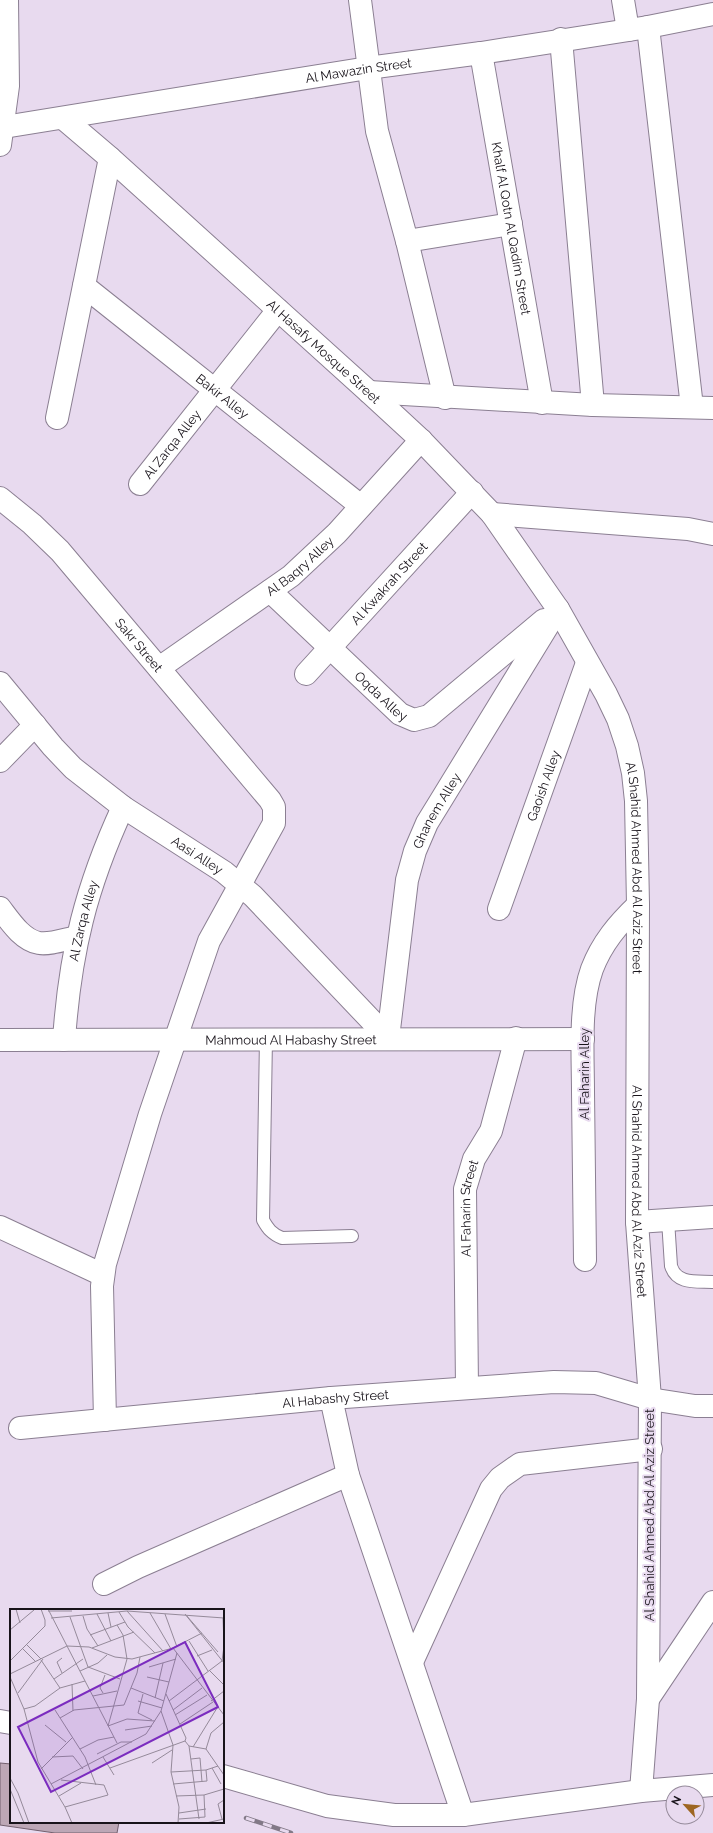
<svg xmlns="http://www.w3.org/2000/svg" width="713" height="1833" font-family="Raleway,sans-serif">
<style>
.building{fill:#bda7b6;stroke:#73606e}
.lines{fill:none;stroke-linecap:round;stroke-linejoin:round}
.lane-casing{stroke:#8b7f92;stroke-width:14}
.street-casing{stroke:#8b7f92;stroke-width:24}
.secondary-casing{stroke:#8b7f92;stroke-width:24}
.lane{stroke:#fff;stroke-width:12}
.street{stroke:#fff;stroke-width:22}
.secondary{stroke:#fff;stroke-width:22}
.rail-casing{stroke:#827987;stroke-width:4.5}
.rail{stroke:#e8daef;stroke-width:3;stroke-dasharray:9;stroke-linecap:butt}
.labels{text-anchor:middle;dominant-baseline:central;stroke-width:4;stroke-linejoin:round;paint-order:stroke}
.street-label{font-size:13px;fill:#18131a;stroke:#e8daef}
.inset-road{fill:none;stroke:#958a9a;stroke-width:1}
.view{fill:#7b2cbf;fill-opacity:0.15;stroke:#7b2cbf;stroke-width:2}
.inset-edge{fill:none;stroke:#18131a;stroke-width:2}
</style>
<rect width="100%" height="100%" fill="#e8daef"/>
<path class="building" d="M0,1763L11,1764V1822H119L117,1833H55L0,1825Z"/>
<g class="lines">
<g class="lane-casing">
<path id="lane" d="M266,1038L263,1220C268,1229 272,1234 282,1238L352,1236
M668,1220L671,1266C677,1285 697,1281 713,1282"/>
</g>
<g class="street-casing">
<g id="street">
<path d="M360,0L377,131L407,241L445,398"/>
<path d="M623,0L628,30"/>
<path d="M648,27L692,407"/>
<path d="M561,39L593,405"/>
<path id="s1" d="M481,53L542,403"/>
<path id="s2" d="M63,118L110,158L369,392L421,440L492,514L558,609L606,694L618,719L627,746L633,773L636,801L638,905L637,1222L650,1399L648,1699L641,1791"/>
<path id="s3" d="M4,127L368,68L481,53L648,27L713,14"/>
<path d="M407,241L511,224"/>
<path id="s4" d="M84,286L361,506"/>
<path d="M369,392L593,405L713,408"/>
<path d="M57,418L110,158"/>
<path id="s5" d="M140,484L278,310"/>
<path id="s6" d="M0,498L32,524L60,551L270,800L274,807V823L209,941L150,1114L105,1264L102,1286L105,1420"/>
<path d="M492,514L688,529L713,534"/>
<path id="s7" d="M270,591L400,714L414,720L429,716L544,620"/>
<path id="s8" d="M159,668L291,576L337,533L421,440"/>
<path id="s9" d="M306,674L472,492"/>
<path id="s10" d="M0,683L53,747L73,768L123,807L224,872L253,896L388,1038"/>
<path d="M0,761L35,725"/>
<path d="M0,908C10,921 22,940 39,943C50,945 66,939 77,937"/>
<path id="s11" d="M499,909L587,663"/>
<path id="s12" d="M388,1038L407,880L415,851L427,823L443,797L558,609"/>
<path id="s13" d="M0,1040L583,1039"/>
<path id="s14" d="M64,1040C70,952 86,887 123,807"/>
<path d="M637,1222L713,1217"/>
<path d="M0,1227L103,1275"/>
<path d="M585,1260C584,1204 584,1148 583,1092C583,1054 579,1005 592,969C602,943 618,924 638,905"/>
<path id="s15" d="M467,1388L465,1189L474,1159L491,1131L516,1038"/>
<path d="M331,1398L348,1475L463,1815"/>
<path id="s16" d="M20,1428L331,1398L554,1382L596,1383L650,1399L695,1406H713"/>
<path d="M104,1584L138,1567L348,1475"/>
<path d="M412,1662L491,1489L500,1478L520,1464L651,1449"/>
<path d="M648,1699L713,1602"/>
<path d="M0,1721L11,1723"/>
<path d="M223,1776L327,1806L394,1815H463L641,1791L713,1785"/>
</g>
</g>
<g class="secondary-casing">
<path id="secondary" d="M0,145L8,86L7,0"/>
</g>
<use href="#lane" class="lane"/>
<use href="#street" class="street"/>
<use href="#secondary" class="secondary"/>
<g class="rail-casing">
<path id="rail" d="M246,1818L291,1833"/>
</g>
<use href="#rail" class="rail"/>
</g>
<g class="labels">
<g class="street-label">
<text stroke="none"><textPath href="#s3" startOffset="359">Al Mawazin Street</textPath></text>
<text stroke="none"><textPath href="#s1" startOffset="178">Khalf Al Qotn Al Qadim Street</textPath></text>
<text stroke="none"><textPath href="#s2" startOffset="350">Al Hasafy Mosque Street</textPath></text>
<text stroke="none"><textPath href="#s4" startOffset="177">Bakir Alley</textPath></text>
<text stroke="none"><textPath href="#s5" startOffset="51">Al Zarqa Alley</textPath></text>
<text stroke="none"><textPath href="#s8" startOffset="174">Al Baqry Alley</textPath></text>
<text stroke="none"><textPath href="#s9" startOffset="123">Al Kwakrah Street</textPath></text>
<text stroke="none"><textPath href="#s6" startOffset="203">Sakr Street</textPath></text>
<text stroke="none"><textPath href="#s7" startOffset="153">Oqda Alley</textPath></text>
<text stroke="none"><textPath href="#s11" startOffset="131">Gaoish Alley</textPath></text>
<text stroke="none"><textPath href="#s12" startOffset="235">Ghanem Alley</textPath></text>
<text stroke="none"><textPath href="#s10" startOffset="264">Aasi Alley</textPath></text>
<text stroke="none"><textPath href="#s2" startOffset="976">Al Shahid Ahmed Abd Al Aziz Street</textPath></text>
<text stroke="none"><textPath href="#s14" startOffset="121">Al Zarqa Alley</textPath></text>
<text stroke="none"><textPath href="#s13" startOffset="291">Mahmoud Al Habashy Street</textPath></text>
<text transform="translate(584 1074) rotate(-90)">Al Faharin Alley</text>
<text stroke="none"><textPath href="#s2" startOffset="1300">Al Shahid Ahmed Abd Al Aziz Street</textPath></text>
<text stroke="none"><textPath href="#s15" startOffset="180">Al Faharin Street</textPath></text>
<text stroke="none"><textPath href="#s16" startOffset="317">Al Habashy Street</textPath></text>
<text transform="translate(649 1515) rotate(-90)">Al Shahid Ahmed Abd Al Aziz Street</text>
</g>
</g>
<g transform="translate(10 1609)">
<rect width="214" height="214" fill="#e8daef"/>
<path class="inset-road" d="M6,0L10,14M38,2H62M117,2L153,42M109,3L118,18L145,44M98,4L101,18M140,4L161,40M87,5L101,32M155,5L167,38M175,5L214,54M176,6L208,43M73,7L77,20L88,37M60,8L78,58L110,70M41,9L117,2L214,9M213,9L214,36M0,21L24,1M80,26L115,13M179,32L198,62M17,36L31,50M82,39L124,23M163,39L214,106M13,40L26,53M187,47L202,41M31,51L50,79M0,52L35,17V11L31,0M139,58L166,50M199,61L214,76M70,62L88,54L97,46M52,64L47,53L52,49M0,65L57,37L38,0M0,68L14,100L28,153L55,198L62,214M137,68L159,73M44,70L73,50M62,75L63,102M121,79L154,92M8,84L33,50M93,84L90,79L95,66M133,85L128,104L142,111M83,87L107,82M145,89L153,54M128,92L152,99M159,92L212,52L214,37M201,92L214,82M14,100L25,97L50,79L75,72M45,101L75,148L86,176M163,101L192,79M151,102L163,136L161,163L169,198L168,214M165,106L197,86M50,109L64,101L114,96L127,64L130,48M170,115L203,93M35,116L56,133M98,117L117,50L113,26L107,16M98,117L117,110L145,112M115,121L142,117M175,132L179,137L196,140M107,134L57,37L79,38L105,48L122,50L163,39L192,24M179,137L189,210M183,138L207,99M70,140L88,131L104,128M196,140L201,124L214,113M196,140L214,166M87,145L111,133H122M42,148L63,147L73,160M93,148L104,166M181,150L190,149L192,173M142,154L162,141M100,159L175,132L176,129L156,85M202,159L211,175M31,160L63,128M161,163L196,161L208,157M0,169L8,184L19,214M51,171L94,176L98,186L55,198M41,175L136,125L151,102L167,44M163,175L197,172L196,161M0,180L14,214M49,187L71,174M166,187L194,186L214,180M169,204L196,200M169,210L195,208L194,186M212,210L208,195L214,191M196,214L214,210"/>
<path class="view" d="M175,33L208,98L41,183L8,118Z"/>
<rect width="214" height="214" class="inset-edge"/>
</g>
<g transform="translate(685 1805) rotate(297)"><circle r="19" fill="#e8daef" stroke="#958a9a"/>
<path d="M0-3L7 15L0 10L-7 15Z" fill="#9e6622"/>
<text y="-6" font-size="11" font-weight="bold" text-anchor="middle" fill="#18131a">N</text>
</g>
</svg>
